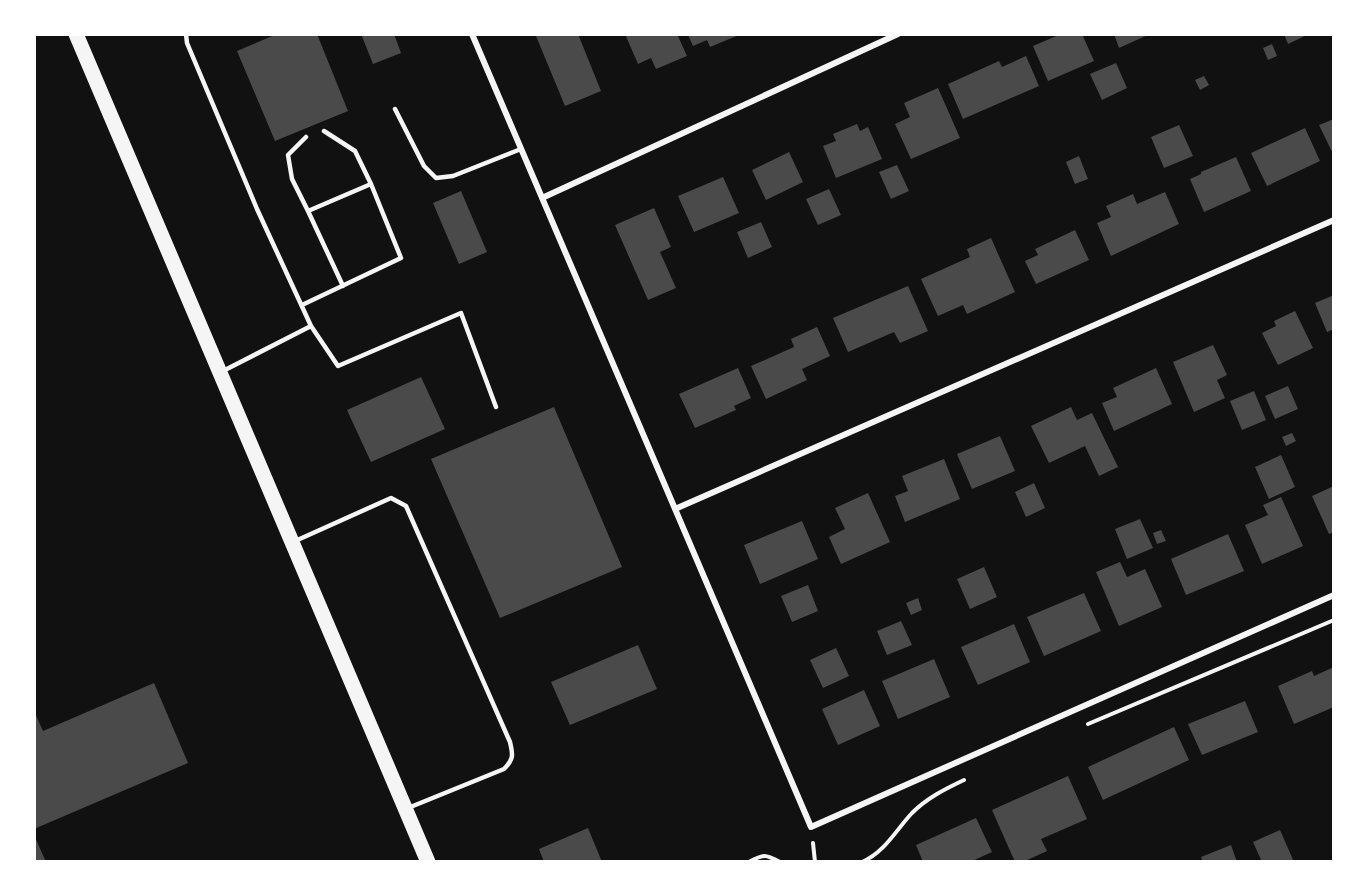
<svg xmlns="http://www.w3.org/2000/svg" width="1368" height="896" font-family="'Alegreya Sans',sans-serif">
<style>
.building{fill:#4a4a4a}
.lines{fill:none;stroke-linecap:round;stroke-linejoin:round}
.path{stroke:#f5f5f5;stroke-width:4}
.service{stroke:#f5f5f5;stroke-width:4.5}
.minor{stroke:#f5f5f5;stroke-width:6}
.primary{stroke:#f5f5f5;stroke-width:15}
</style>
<rect width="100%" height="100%" fill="#111"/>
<path class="building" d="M277,34H317L348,111L275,141L237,51Z
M361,34H394L401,53L373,64Z
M539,34H578L601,91L565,106L536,36Z
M625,34H677L687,56L656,69L651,58L638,64Z
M1061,34H1082L1094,61L1048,81L1033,46Z
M1114,34H1150L1119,48Z
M1284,34H1309L1288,44Z
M688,35H739L710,47L707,40L693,46Z
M1272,44L1277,56L1268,60L1263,48Z
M1026,56L1039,86L963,119L948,84L999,61L1002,67Z
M1116,63L1127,88L1102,100L1090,74Z
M1204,76L1209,85L1200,90L1195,80Z
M938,88L960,138L911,159L895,124L910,117L904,103Z
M1334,119V156L1319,125Z
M857,124L860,131L868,127L882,159L836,178L823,146L836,141L833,134Z
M1179,125L1193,156L1164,168L1151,137Z
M1305,128L1320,161L1267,186L1251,153Z
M789,152L803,182L766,200L752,170Z
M1079,156L1088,179L1075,184L1066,162Z
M1236,157L1251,191L1204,212L1190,179L1201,174V172Z
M897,165L909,191L891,199L879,172Z
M723,177L739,213L694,232L678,196Z
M829,189L841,215L818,225L806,199Z
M461,191L487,252L459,264L433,203Z
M1165,192L1179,224L1111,256L1097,223L1111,217L1106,206L1133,194L1137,204Z
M654,208L671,247L660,252L676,288L648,300L615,225Z
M761,222L772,247L748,258L737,232Z
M1075,230L1089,260L1036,284L1025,261L1038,255L1035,249Z
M991,238L1015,292L967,314L963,305L938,316L921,279L970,257L967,249Z
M908,286L928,331L900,343L894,332L848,352L833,318Z
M1334,295V329L1327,332L1315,303Z
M1295,311L1313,348L1278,365L1262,333L1276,326L1274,321Z
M817,327L830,356L802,369L807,380L766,399L751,366L794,347L791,339Z
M1213,345L1227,375L1217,380L1225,398L1194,412L1173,362Z
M738,368L751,398L734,406L736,410L695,428L679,394Z
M1156,368L1172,404L1114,431L1102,403L1117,397L1113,388Z
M421,377L445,429L371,462L347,410Z
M1288,386L1298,409L1275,419L1265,396Z
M1254,391L1266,420L1242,430L1230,401Z
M554,407L622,567L500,618L431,459Z
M1071,407L1077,420L1092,413L1118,467L1099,476L1085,446L1049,463L1031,426Z
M1292,433L1296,441L1286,446L1282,437Z
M1000,436L1015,471L972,489L957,454Z
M1281,455L1295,487L1269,499L1255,467Z
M944,459L960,499L905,522L895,496L908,491L902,476Z
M1034,483L1045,508L1026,517L1015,492Z
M1334,486V532L1329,534L1312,496Z
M868,493L890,542L841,564L829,537L845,529L835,508Z
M1281,497L1303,546L1262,564L1245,525L1268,515L1263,505Z
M1140,519L1153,548L1127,559L1115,529Z
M802,521L818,559L760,584L744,545Z
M1161,530L1166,541L1157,544L1153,533Z
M1228,534L1244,571L1186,595L1171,559Z
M1120,562L1127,577L1145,569L1162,607L1119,626L1096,572Z
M984,567L997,597L970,609L957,579Z
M808,585L818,611L792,622L781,596Z
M1084,593L1101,631L1044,656L1027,617Z
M918,598L922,610L911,615L906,603Z
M901,621L912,645L887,655L877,631Z
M1014,624L1030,662L978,685L961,647Z
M638,645L657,689L570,725L551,682Z
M836,648L849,676L823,688L810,660Z
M934,659L950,697L898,719L882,681Z
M1334,667V707L1294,724L1278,686L1312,671L1314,676Z
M154,683L188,763L34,829V711L43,731Z
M864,690L880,726L838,745L822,709Z
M1245,701L1258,732L1202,755L1188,724Z
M1174,727L1189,760L1103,800L1088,767Z
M1068,776L1087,819L1041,839L1047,851L1023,862H1015L992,810Z
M976,818L992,852L970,862H923L916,845Z
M588,828L602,862H544L539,849Z
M1280,830L1294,862H1262L1253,842Z
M34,835L46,862H34Z
M1231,845L1237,862H1203L1201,857Z"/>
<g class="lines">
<path class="path" d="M1088,724L1334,620
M813,843L815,862
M749,862C764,854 765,854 780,862
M862,862C885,852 896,830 912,813C927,798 945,789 964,780"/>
<path class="service" d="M186,34L187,43L257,209L311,326L223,371
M395,109L424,166L436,178L453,176L521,149
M306,137L288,155L292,179L308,211L343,286
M308,211L371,184
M302,305L401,258L371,184L355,151L324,131
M311,326L338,366L461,313L496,407
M293,542L391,498L406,506L510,742C513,755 514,759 504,769L408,808"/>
<path class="minor" d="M472,34L811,827L1334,595
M542,198L898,34
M675,509L1334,220"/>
<path class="primary" d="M76,34L428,862"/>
</g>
<rect width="1368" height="896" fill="none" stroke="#ffffff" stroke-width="72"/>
</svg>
